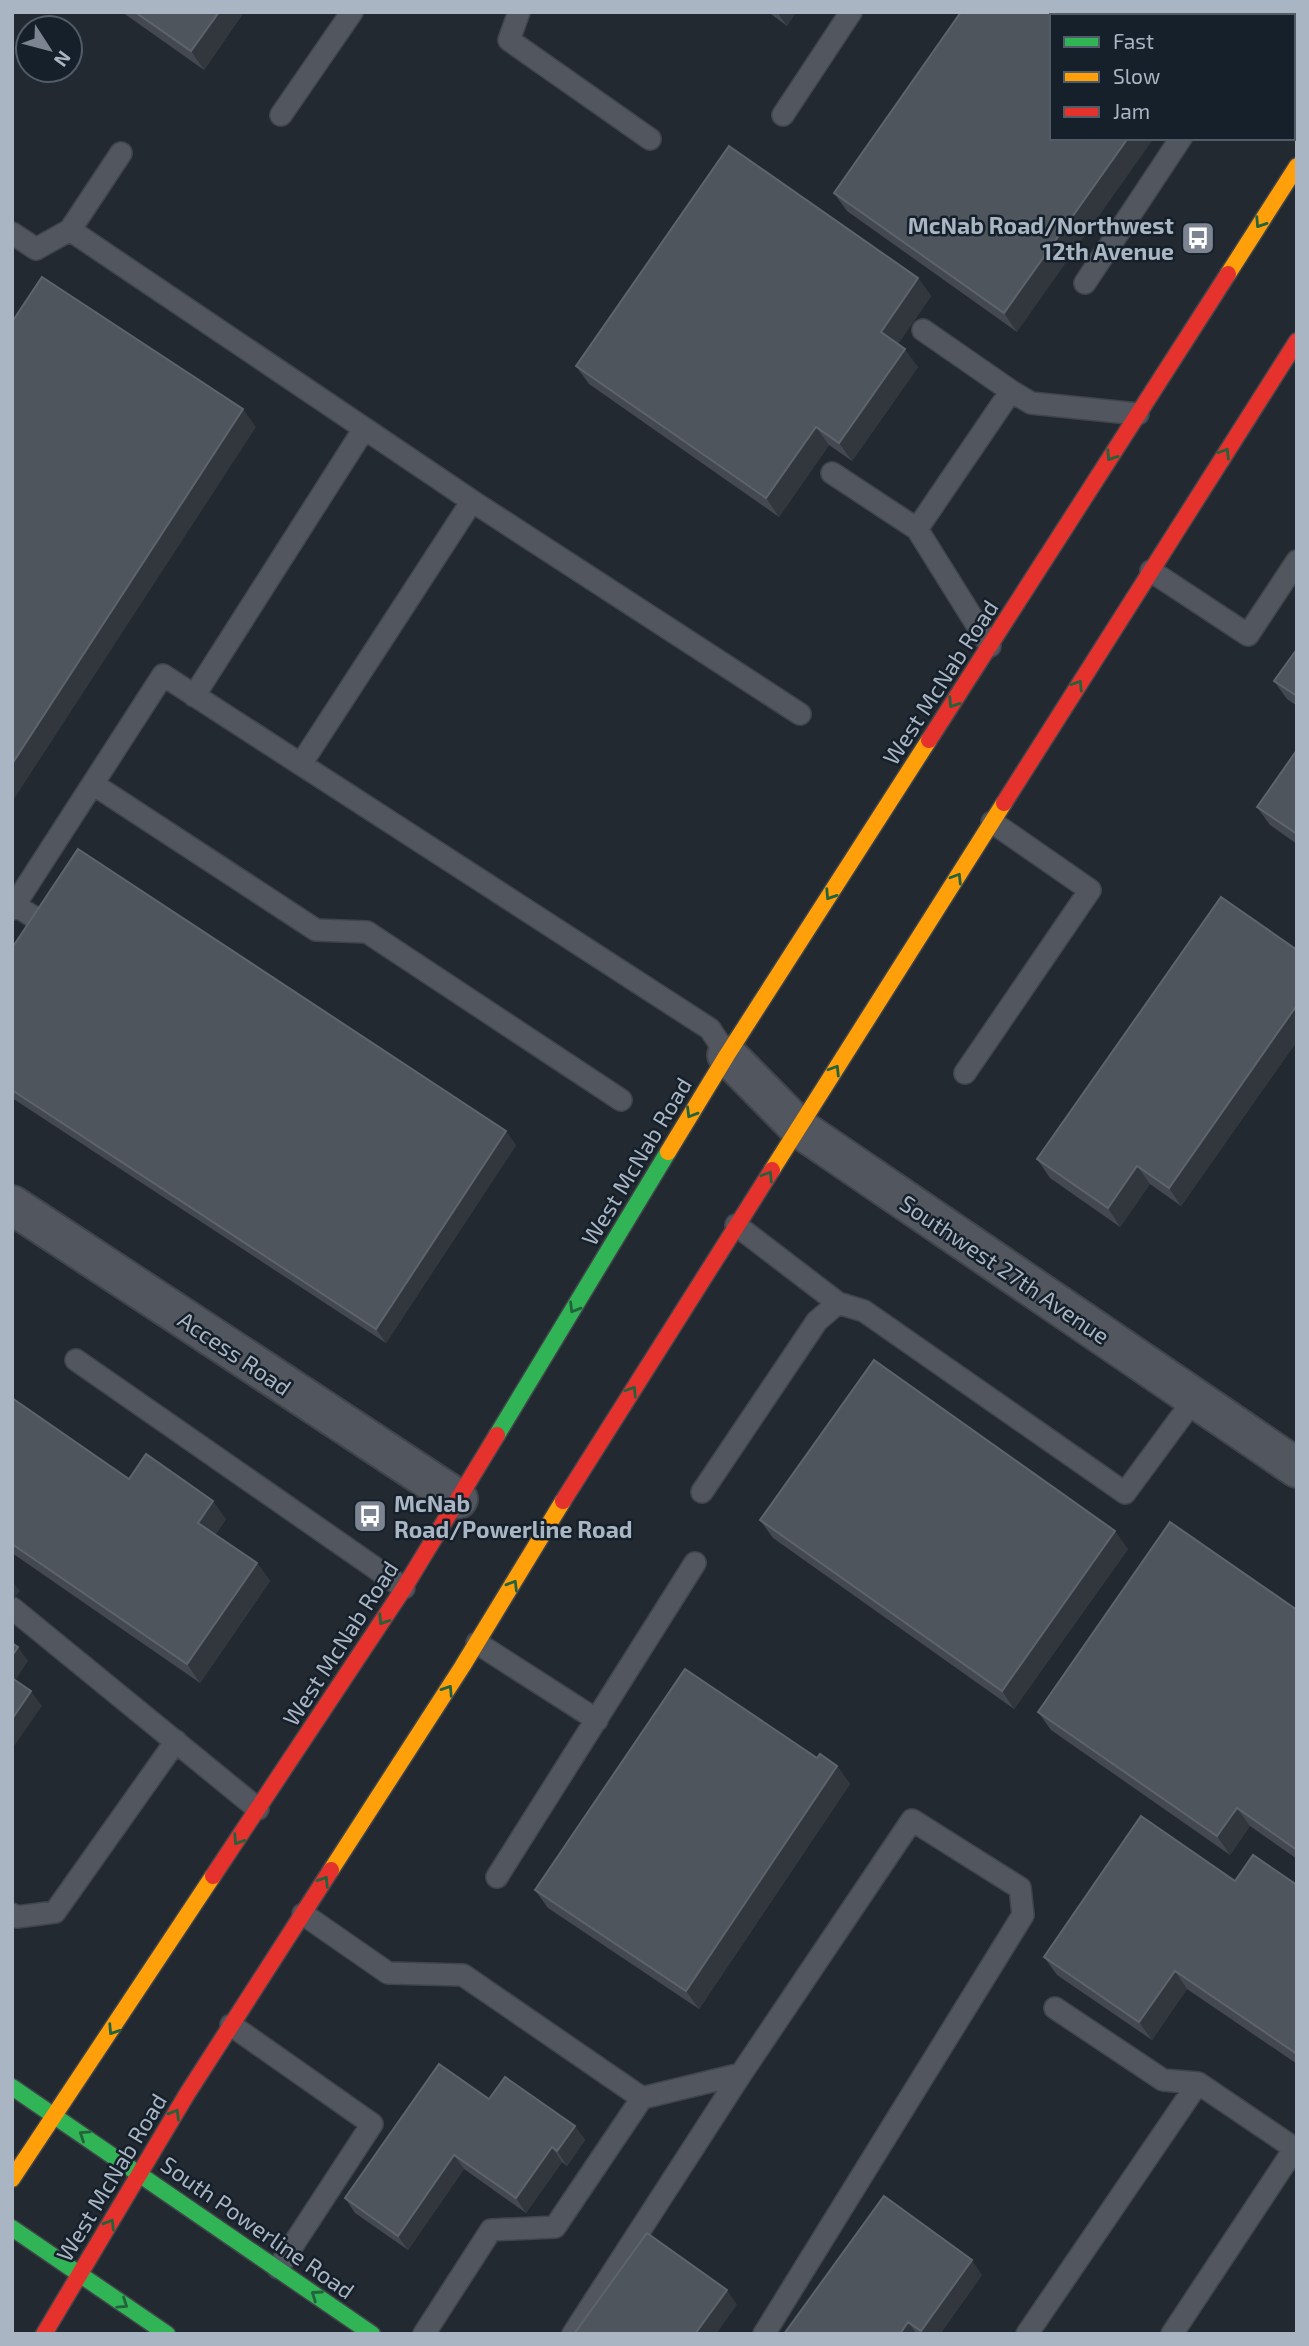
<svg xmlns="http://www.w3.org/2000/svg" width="1309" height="2346" font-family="'Exo 2',sans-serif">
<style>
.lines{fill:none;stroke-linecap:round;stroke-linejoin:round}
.lane-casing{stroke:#40454b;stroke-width:24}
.street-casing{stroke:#40454b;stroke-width:42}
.fast-casing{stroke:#40454b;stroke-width:19}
.slow-casing{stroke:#40454b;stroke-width:19}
.jam-casing{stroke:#40454b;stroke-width:19}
.lane{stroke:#52575f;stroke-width:21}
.street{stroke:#52575f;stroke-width:38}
.fast{stroke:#30b455;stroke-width:16}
.slow{stroke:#ff9f0a;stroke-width:16}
.jam{stroke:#e5322d;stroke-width:16}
.wall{fill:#444951}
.shaded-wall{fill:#32373e}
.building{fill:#4f555d;stroke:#5d646d;stroke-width:2}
.oneway{stroke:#22633d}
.labels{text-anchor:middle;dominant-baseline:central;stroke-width:5;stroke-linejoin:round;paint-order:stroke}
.poi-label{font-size:23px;font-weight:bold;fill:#aab5c4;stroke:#16202a;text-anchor:end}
.street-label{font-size:23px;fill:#aab5c4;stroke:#16202a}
</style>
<rect width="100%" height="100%" fill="#232930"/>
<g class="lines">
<g class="lane-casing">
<path id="lane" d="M519,12L509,40L650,139
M1262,16L1265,12
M281,115L352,12
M783,115L851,12
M70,230L121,153
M12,233L36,249L70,230L472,501L301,764
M1085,283L1181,138
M923,330L1011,391
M832,473L917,529
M472,501L800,714
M1151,571L1248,635L1297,561
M990,646L917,529L1011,391L1031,403L1138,414
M194,696L364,429
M93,784L316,930L367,932L621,1100
M15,905L57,932
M12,909L163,675L710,1029L727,1055
M965,1073L1090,890L992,822
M736,1225L838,1303L864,1311L1125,1493L1195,1398
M76,1360L404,1588
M702,1492L817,1321L838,1303
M12,1608L258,1809
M477,1643L597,1720
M497,1877L695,1563
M12,1914L17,1917L55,1912L176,1741
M303,1914L388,1973L463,1975L642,2098
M1055,2008L1163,2080L1198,2083L1297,2150
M231,2025L372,2124L278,2268
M424,2334L491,2230L555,2227L642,2098L741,2074
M573,2334L741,2074L912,1820L1020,1888L1023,1915L764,2334
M1027,2334L1198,2083
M1172,2334L1295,2148"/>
</g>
<g class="street-casing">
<path id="street" d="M727,1055L799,1128L1297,1468
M12,1205L458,1499"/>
</g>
<g class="fast-casing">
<path id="fast" d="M497,1435L668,1152
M12,2087L372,2334
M12,2228L167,2334"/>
</g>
<g class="slow-casing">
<path id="slow" d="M1228,274L1297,166
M668,1152L727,1055L929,740
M772,1170L1004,803
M331,1870L462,1667L563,1501
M12,2179L213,1876"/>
</g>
<g class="jam-casing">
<path id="jam" d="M929,740L1228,274
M1004,803L1297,341
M563,1501L772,1170
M213,1876L404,1588L497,1435
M44,2334L187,2094L331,1870"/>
</g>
<use href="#lane" class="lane"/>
<use href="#street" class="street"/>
<use href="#fast" class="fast"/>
<use href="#slow" class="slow"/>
<use href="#jam" class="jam"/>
</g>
<path class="wall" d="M122,12H244L204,70Z
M768,12H796L787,26Z
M1161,16L1017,332L847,211L834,193Z
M918,278L931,296L898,344L918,367L852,461L829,445L779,517L589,384L576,366Z
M1297,649V706L1287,699L1274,681Z
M1297,750V844L1270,825L1257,807Z
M12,948L516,1145L386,1343L12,1098Z
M1297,950V1041L1181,1206L1150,1184L1120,1227L1050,1178L1037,1159Z
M12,1398L129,1479L226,1519L215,1535L257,1563L270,1581L200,1683L12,1553Z
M760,1520L1128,1549L1014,1709L773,1538Z
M1297,1610V1859L1250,1826L1230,1855L1051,1730L1038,1712Z
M817,1758L837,1766L850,1784L699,2009L548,1908L535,1890Z
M1235,1881L1297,1885V2064L1187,1989L1152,2040L1057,1975L1044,1957Z
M489,2099L575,2126L585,2140L567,2166L562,2162L526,2213L464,2169L408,2250L355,2213L345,2198Z
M982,2275L940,2334H784Z"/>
<path class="shaded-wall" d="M219,12H244L204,70L191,51Z
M777,12H796L787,26Z
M1128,138H1154L1017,332L1004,313Z
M918,278L931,296L894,350L881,332Z
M905,349L918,367L852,461L839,443Z
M243,409L256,427L12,802V764Z
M816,427L829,445L779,517L766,498Z
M1297,1005V1041L1181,1206L1169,1188Z
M506,1131L516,1145L386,1343L376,1329Z
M1137,1166L1150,1184L1120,1227L1108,1208Z
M213,1501L226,1519L211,1541L198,1523Z
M1115,1531L1128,1549L1014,1709L1002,1691Z
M257,1563L270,1581L200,1683L187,1664Z
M12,1581L20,1591L12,1602Z
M18,1647L28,1661L12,1685V1656Z
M31,1691L42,1706L12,1749V1719Z
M837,1766L850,1784L699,2009L686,1991Z
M1237,1808L1250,1826L1230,1855L1217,1836Z
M1175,1971L1187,1989L1152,2040L1139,2022Z
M575,2126L585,2140L567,2166L557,2151Z
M552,2147L562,2162L526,2213L516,2198Z
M454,2155L464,2169L408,2250L398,2236Z
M972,2260L982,2275L940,2334H923L921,2331Z
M727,2290L737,2305L716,2334H695Z
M908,2322L917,2334H900Z"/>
<path class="building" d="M135,12H219L191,51Z
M961,12H1156L1161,16H1052V138H1128L1004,313L834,193Z
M729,146L918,278L881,332L905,349L839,443L816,427L766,498L576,366Z
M42,277L243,409L12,764V322Z
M1297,649V696L1274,681Z
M1297,750V834L1257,807Z
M78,849L506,1131L376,1329L12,1090V948Z
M1221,897L1297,950V1005L1169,1188L1137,1166L1108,1208L1037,1159Z
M874,1360L1115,1531L1002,1691L760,1520Z
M12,1398L129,1479L146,1454L213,1501L198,1523L257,1563L187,1664L12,1544Z
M1170,1522L1297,1610V1850L1237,1808L1217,1836L1038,1712Z
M12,1643L18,1647L12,1656Z
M685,1669L817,1758L820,1754L837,1766L686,1991L535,1890Z
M12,1678L31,1691L12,1719Z
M1141,1816L1235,1881L1253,1855L1297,1885V2054L1175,1971L1139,2022L1044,1957Z
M439,2064L489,2099L505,2077L575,2126L557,2151L552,2147L516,2198L454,2155L398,2236L345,2198Z
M884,2196L972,2260L921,2331L908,2322L900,2334H784Z
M647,2233L727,2290L695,2334H574Z"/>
<defs><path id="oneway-chevron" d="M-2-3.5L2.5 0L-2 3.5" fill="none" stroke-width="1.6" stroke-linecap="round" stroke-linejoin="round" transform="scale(1.75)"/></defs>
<g class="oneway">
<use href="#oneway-chevron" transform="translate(1260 223) rotate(123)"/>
<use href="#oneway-chevron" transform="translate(1225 453) rotate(-58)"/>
<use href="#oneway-chevron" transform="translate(1111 456) rotate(123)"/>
<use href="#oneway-chevron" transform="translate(1078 685) rotate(-58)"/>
<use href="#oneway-chevron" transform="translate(953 703) rotate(123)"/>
<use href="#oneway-chevron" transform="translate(957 878) rotate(-58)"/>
<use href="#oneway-chevron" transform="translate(830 895) rotate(123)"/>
<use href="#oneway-chevron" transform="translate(835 1070) rotate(-58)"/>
<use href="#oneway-chevron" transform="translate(691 1113) rotate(121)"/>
<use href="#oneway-chevron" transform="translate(768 1176) rotate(-58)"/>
<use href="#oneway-chevron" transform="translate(574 1308) rotate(121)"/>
<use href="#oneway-chevron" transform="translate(632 1391) rotate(-58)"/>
<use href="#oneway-chevron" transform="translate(513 1585) rotate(-59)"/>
<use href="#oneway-chevron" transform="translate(383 1620) rotate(123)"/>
<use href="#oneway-chevron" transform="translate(448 1690) rotate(-57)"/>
<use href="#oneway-chevron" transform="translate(238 1840) rotate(123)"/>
<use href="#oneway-chevron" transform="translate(324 1881) rotate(-57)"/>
<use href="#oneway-chevron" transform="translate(113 2030) rotate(123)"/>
<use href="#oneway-chevron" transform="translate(175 2114) rotate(-59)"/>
<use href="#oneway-chevron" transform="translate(84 2135) rotate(-146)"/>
<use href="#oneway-chevron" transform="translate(110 2224) rotate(-59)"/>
<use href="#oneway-chevron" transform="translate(316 2295) rotate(-145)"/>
<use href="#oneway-chevron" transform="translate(123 2304) rotate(34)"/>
</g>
<defs>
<g id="bus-square" transform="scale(1.75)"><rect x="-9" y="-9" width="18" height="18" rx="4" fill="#7b8490" stroke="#16202a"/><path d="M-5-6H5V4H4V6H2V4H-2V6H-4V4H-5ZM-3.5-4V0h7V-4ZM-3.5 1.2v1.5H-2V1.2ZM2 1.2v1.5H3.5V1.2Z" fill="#fff"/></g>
</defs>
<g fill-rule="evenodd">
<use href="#bus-square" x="1198" y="238"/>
<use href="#bus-square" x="370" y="1516"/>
</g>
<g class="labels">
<g class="poi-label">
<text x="1174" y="225">McNab Road/Northwest<tspan x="1174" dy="26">12th Avenue</tspan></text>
<text x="394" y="1503" text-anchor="start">McNab<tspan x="394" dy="26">Road/Powerline Road</tspan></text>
</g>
<g class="street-label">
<text transform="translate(940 682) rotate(-57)">West McNab Road</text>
<text transform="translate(636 1161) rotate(-59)">West McNab Road</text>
<text transform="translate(1005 1269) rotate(34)">Southwest 27th Avenue</text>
<text transform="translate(235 1353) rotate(34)">Access Road</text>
<text transform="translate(340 1643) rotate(-57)">West McNab Road</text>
<text transform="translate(111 2177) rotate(-59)">West McNab Road</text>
<text transform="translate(258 2227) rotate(35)">South Powerline Road</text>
</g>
</g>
<rect width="1309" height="2346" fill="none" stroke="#aab5c4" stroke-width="28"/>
<rect x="1050" y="14" width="245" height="126" fill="#16202a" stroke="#515c68" stroke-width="2"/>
<rect x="1064" y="37" width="35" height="10" fill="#30b455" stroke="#515c68" stroke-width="2"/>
<text x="1113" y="49" font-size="21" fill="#aab5c4">Fast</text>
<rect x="1064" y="72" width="35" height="10" fill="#ff9f0a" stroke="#515c68" stroke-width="2"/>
<text x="1113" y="84" font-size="21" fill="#aab5c4">Slow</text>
<rect x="1064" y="107" width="35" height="10" fill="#e5322d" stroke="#515c68" stroke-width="2"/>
<text x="1113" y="119" font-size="21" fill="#aab5c4">Jam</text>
<g transform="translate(49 49) rotate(126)"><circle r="33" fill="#16202a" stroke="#515c68" stroke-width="2"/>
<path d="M0-5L12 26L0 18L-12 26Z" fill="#7b8490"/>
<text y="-10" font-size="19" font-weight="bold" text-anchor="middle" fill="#aab5c4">N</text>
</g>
</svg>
